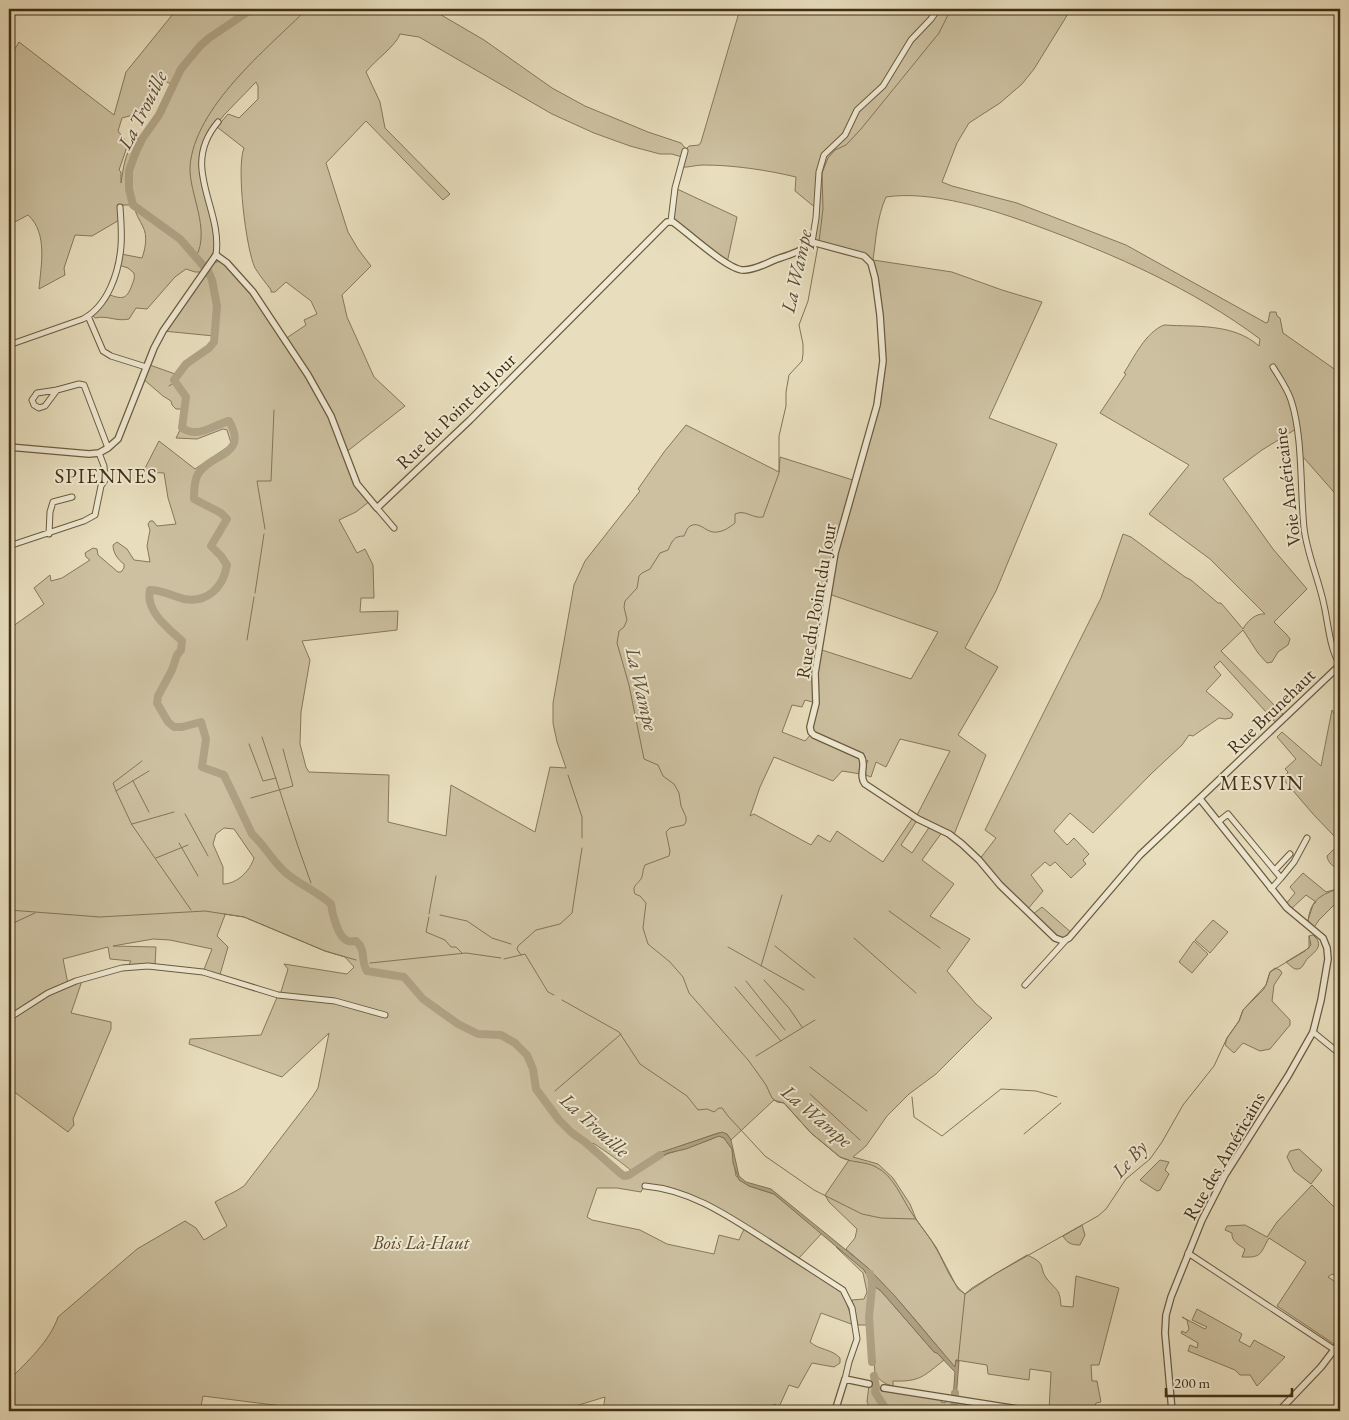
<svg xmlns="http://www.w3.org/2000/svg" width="1349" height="1420" font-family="'EB Garamond',serif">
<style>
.green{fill:#ccc0a0;stroke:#86785a;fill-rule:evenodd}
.water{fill:#afa284;stroke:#837458}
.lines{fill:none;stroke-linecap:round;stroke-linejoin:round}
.stream{stroke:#837458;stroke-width:1}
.river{stroke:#afa284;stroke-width:8}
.minor-casing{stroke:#6b5b3f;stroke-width:7}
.tertiary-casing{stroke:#6b5b3f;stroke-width:8}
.minor{stroke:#f0ead4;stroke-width:5}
.tertiary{stroke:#f0ead4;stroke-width:5.5}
.labels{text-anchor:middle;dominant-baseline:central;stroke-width:4;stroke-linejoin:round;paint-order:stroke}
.street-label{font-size:19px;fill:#412f15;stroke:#f0ead4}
.park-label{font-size:19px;font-style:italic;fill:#5d4c31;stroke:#f0ead4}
.water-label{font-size:20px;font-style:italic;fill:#5c4c31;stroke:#f0ead4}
.quarter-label{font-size:21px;letter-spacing:1px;fill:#412f15;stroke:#f0ead4}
</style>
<rect width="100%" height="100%" fill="#e8debd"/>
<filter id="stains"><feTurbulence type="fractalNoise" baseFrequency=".004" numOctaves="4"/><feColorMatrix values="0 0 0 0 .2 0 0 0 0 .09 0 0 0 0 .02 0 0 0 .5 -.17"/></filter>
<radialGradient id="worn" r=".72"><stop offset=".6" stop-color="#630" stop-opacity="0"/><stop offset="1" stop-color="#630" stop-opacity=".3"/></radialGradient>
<path class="green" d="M177,9H431L484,40L552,88L585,106L648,132L681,143L686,149L689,146L699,145L701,142L740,9H1071L1034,69L1022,84L1000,103L969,123L957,143L942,182L952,186L1017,203L1126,245L1266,323L1268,322L1270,312H1276L1277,316L1280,318L1283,333L1340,373V499L1304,458H1299L1296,429L1262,450L1223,479L1273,549L1307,589L1274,622L1287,635L1290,639L1288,645L1278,652L1272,662L1267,663L1258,653L1243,630L1221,651L1283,714L1275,722L1220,661L1214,667L1221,675L1206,691L1233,714L1231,718L1225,719L1219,718L1193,736L1189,735L1182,745L1152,773L1093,833L1070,813L1054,831L1067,845L1074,838L1089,854L1083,860L1086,864L1071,878L1055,862L1050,866L1045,862L1031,875L1043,891L1027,910L979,860L996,838L985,830L1101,598L1123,534L1131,537L1185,577L1191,580L1218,603H1221L1243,629C1247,621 1256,613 1265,614L1210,559L1149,514L1189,465L1100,413L1126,374L1124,373C1134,357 1146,332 1164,325C1196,327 1233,323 1259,346L1260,339C1193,289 1116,255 1037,226C994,210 932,190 886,197C877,217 876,239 873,260L952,272L1002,290L1042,302L989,418L1057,444L996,591L965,648L998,667L958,735L986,755L953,837L943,831L922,860L954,884L930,916L970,939L947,971L976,1004L992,1018L936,1074L909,1094L887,1116L866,1146L853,1157L878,1164L893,1178L910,1204L916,1219L936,1247L958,1289L965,1294L995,1274L1027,1255C1048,1264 1038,1267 1047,1279C1057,1291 1060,1289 1061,1306L1073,1307L1076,1276L1119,1288L1099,1365H1091L1092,1381H1097L1101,1402L1096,1403L1093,1411H1049L1051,1372L1030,1369L1029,1380L988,1374L987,1365L956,1360L955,1368C922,1328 888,1284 846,1249L855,1238L857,1229L829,1202L825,1195L849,1160L840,1157L811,1133L784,1103L774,1100L731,1140L727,1134L718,1133L657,1154L652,1159C659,1160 663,1155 670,1153C687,1148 703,1143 719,1136L724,1138L732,1149L736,1176L749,1186L774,1194L822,1233L799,1258L682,1192L668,1187L645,1184L641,1192L617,1188H597L587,1217L592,1220L640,1230L667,1244L714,1254L719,1235L739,1240L744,1229L803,1265L843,1293L854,1325L821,1313L810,1342C819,1350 832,1349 840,1358V1363L834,1367L812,1363L798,1388L789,1385L779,1407L774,1404L771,1411H603L605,1397L559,1411H321L203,1396L200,1411H9V1380C27,1362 50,1341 58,1317L137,1249L185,1221L196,1228L204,1240L227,1226L215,1202C225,1196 234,1193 244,1186L313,1096L318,1088L329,1033L282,1077L189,1044L190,1039L261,1035L278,995H280L288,969L284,964L347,974L354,967L345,957L325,951L244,917L224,914L225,915L217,936L228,947L219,978L203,972L212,949L170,940L153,939L113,946L156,947L155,966L127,968L131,961L110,959L108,947L63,959L68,984L83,978L71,1013L111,1022V1029L73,1119L74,1125L68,1132L9,1088V629L44,604L34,588L50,575L51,581L62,578L90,560L86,557L85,553L93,548L97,549L98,555L118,572H121L124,568V564C118,560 113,553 113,545L117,542L127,549L134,560L150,562L147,546L150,530L148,524L150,521H153L157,526L176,524L168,498L164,473L143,472L159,441L195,469L229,446L231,443L227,430L223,429L197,439L176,438C182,428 182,419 185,409H176L172,405L171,401L163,396L142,378L147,364L178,375L186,364L209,348L214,336L163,331L202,272H195L186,269L175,277L147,309L136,308L129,319C116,322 108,315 95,318L92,315L106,302L110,295C124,300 127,298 132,285C134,280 135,278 134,273L128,268L119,265L121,254L142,258C145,250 148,236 143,227C139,218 136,216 134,205H121V219L92,236L75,235L64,268L65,275L39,289C41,265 48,233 28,215L9,225V59L19,42L114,115L126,72ZM400,34L419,37L552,114L594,133L630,146L660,154H672L682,157L680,167C688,168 695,165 703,165C733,165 767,170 796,177L795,191L817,209L812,242L869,259L880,315L881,387L856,481L780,457L779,472L686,425L664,452L638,489L640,491L585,561L574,585L553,703V723L557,742L566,768L550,767L535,832L451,785L446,836L388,822L389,775L309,772L306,767L300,744L301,712L310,660L302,641L397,630L398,611L360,612L361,598H374L373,565L365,549L357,553L339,520L356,512L370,501L354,478L345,453L405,406L374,377L347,317L342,295L371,266L358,249L348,232L326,163L366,121L443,200L450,194L385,128L380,102L366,72C375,60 396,46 400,34ZM155,76L173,85C168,95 164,107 158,116C151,127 142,133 134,142C125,153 123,169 121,183V172L119,170L128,144L118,131L122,118L129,116L138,117C147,107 149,90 155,76ZM256,82L258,86V99L239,118L228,114L217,127L244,148C236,167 246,249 255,268C260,276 266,283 271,290V292H275L286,282L311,301L317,314L304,320L306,325L285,339L244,282L221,261L207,264L214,251L215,232L201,162L211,132L224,115ZM829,594L938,632L911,679L819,649ZM805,700L816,703L812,733L805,741L782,732L792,705L802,707ZM900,739L950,751L916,817L914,816L883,862L837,831L830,842L818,835L811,845L754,814L750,816L760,787L774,757L833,781L842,771L861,774L864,763L868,760L863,774L871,777L876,762L886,767ZM918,819L930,826L912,853L901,845ZM224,828L234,829L254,858C250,871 237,884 223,884V867L213,844L216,834ZM593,1143C602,1149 632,1169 635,1175L623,1177C611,1168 602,1157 590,1147Z
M675,188L737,217L727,263L675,223L672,216Z
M1332,710L1340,722V869C1333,867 1328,863 1327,856L1335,848V837L1313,814L1283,779L1288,772L1285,769L1296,759L1277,737L1282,732L1321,766Z
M1303,873L1326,892L1337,889L1340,886V899L1319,920L1313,929L1308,920L1313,905L1316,902L1306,895L1290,910L1285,905L1295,893L1290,887Z
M1042,907L1073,934L1061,941L1032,915Z
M1213,920L1228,932L1210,953L1195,940Z
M1313,935C1325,945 1315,952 1308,958C1304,962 1303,970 1296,969C1293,969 1289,964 1286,962L1309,948V936Z
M1194,941L1208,954L1192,973L1179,962Z
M1275,968L1280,970L1282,973L1274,985L1272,1001L1290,1020V1025L1270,1049L1260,1051L1243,1043L1234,1053L1225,1045L1227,1038L1239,1021L1243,1010L1263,990L1266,985L1270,972Z
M1299,1149L1322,1170L1311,1184L1294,1171L1287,1157L1290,1151Z
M1160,1160L1169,1162L1165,1170L1169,1174L1160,1190L1157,1191L1140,1180Z
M1312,1185L1340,1213V1259L1336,1265L1340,1268V1278L1332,1274L1328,1277L1340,1285V1336L1334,1344L1277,1306L1306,1262L1269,1238C1260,1253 1263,1258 1242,1257L1245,1249C1239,1245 1231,1241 1232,1233L1225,1230L1227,1226L1245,1225L1267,1237L1277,1222Z
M1082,1225L1085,1235L1080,1245C1071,1245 1067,1243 1063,1236Z
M836,1247C845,1254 857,1261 864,1270C876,1285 870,1307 868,1325H858L852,1300L864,1299L867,1292L863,1273Z
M874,1286L881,1291L934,1352L937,1353L944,1360C924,1376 920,1382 893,1381V1386C886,1385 879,1380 875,1374L871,1315L874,1296Z
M1197,1309L1242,1334L1239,1341L1250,1347L1254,1340L1285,1357L1257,1386L1250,1375H1240L1235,1370L1188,1351L1190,1345L1197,1348L1198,1343L1181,1333L1182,1331L1186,1333L1189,1329L1187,1320L1182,1317L1205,1329L1207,1327L1192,1320Z
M869,1385L890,1392L942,1399L941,1402L945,1403L946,1400L953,1402L952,1411H872L867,1402Z"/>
<path class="water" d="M722,1132L727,1134L731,1140L739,1176L746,1182L771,1189L867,1267L894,1295L955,1367L956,1360L959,1361L956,1399H953L955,1372L937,1353L934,1352L881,1291L874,1286L864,1270L774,1194L749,1186L739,1180L733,1163L732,1149L724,1138L719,1136L686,1149L668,1153L653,1161L652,1159L662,1152Z"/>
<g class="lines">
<path class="stream" d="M819,242L823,209L822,173L828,158L835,150L846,145L861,129L939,33L951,9
M818,246L808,301L799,325L803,344V354L802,361L789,375L786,392V406L779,436V473L763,517C753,519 745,509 735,514V523C729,528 721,533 713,532C705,531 699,521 690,526C687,528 686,532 684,536C673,536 672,542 668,550L660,553L650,569L642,573L639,576L637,588L625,601L624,607L627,620L624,627L619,631L617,643L629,685L644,759L658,765L663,776L674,784L679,793L681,806L686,817V822L684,825L670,828L666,832L670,851L669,856L645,865C643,869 643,872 642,877C639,884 631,885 635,894L640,896L646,903L643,928L648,944L670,962L683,977L689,993L749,1061L766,1085L772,1098L777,1102L784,1103L811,1133L840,1157C851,1163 865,1161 876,1167C894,1176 901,1197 911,1212C919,1225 930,1236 937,1250C945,1264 952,1285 965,1294
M196,257C211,229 189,194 190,167C194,107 268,48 307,9
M169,386L175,382
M265,529L257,481H271L274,410
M255,593L264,534
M247,640L254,597
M262,737C279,786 293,835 311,883
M249,744L263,781L276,778
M149,771L116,791L132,825L191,910
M568,775L582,817V838
M133,781L149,812
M116,791L113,783L142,761
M251,798L293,786L283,749
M1340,802L1334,806L1336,813L1340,819
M185,814L208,856
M132,824L174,812
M1340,828C1334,837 1332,844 1340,853
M179,843L198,876
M156,858L188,845
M9,910L100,917L205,911L244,917L325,951L356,960
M889,911L940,948
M429,914L436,876
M440,915L467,921L492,938L511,944
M429,917L426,932L445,940L451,947H456L462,953
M1308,922C1310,899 1321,895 1340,888
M9,925L35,913
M854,938L916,993
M775,946L815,978
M728,947L804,990
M521,955L517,949L518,946L536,930L560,924L572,913L582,848
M504,959L525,954L548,992L554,995
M370,963L466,953L501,958
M761,966L782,895
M764,980L789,1008L802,1027
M746,981L785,1030
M735,987L781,1041
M562,1000L619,1032L640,1064L687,1096L698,1110L707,1109L714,1112L719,1108H722L728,1116L765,1156L814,1190L862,1214L881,1218L916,1219
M756,1056L815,1020
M810,1067L867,1111
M555,1091L621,1034
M810,1094L860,1140
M912,1097L914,1117L942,1136L1001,1089L1036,1091L1057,1097
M1024,1134L1061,1103
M958,1362L965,1294L972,1288L995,1274L1098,1216L1106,1209L1126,1179L1150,1159L1162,1142L1183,1105L1214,1066L1227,1038L1239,1021L1243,1010L1266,985L1270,972L1305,951L1311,945L1309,936"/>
<path class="river" d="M252,9L209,38L200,46L181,69L159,115L142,139L135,154L129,171V189L133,205L180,239L208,271L212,280L217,306L214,342L209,348L186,364L174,380L186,397L182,428C198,439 213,425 229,421C250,457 208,453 197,476C194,483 194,491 194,499L221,513L227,519L211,546L221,556L227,565C223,588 207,603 184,599C173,596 162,590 150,590C145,611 169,629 182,641L181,650L177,655L172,670L158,696L157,703L168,722L174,727H182L201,722L206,739L202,767L224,775L252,834C265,846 273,862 286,873C300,885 318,892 331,904C332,913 338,938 348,941C350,942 353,941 356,941C367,951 360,960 367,971L404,977L423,999L458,1024L478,1034L501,1035L515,1043L527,1055L533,1069L536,1089L559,1120L572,1133L585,1142L620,1173L624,1176L629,1175L660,1155
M870,1274L872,1279V1287L869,1317L872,1362
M874,1376L876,1387L875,1392L887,1411
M954,1411L955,1393"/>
<g class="minor-casing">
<path id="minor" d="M671,221L675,188L685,151
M812,242L816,218L819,172L824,155L845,135L857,110L883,86L911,40L931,19L938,9
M216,255C223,207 179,168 218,122
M88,316L103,351L111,356L146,367
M9,345L83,319C108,306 119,272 121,246C122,233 121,220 120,207
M1273,367C1279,377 1287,388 1291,400C1303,436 1300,489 1304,528C1307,554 1319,580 1324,605C1328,622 1330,651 1340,664
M57,390L45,406L39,408L34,405L32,400L37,393L57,390L79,384L84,385L108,448
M377,508L394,528
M49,534L50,512L53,502L72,497
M9,546L84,521L95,515L101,486L105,480L104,466L99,453
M1218,822L1228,814L1281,878L1271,889
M1275,870L1290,854
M1281,878L1294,862L1307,838
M1025,985L1066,940
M9,1018L48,993L76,981L122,968L148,966L203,972L278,995L335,1001L385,1015
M1313,1032L1340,1054
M645,1186C692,1190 731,1218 769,1242C794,1258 818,1274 843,1290L852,1308L857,1339L849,1362L845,1379
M1188,1253L1335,1350"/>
</g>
<g class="tertiary-casing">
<path id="tertiary" d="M9,447L89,454L99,453L108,448L118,439L154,348L163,331L216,255L227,263L253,292L308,375L331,416L357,484L377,508L470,420L667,222H673C687,232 729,271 744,270C755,270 767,263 777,259C789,255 803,251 812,242L864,256L871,263L875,278L880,315L883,361L877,405L835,553L815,673L816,703L810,727L811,732L814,735L861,756C867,765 858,775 865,784L918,819L949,834L962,844L979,860L1000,885L1055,938L1063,941L1069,938L1140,855L1340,665
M884,1388L1030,1411
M835,1411L845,1379L869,1384
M1172,1411L1165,1333L1166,1315L1171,1297L1202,1220L1225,1175L1288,1076L1313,1032L1321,1000L1328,959L1327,948L1323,938L1287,908L1200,799
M1279,1411L1321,1367L1340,1342"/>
</g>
<use href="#minor" class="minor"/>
<use href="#tertiary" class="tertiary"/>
</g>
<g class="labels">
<g class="street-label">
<text transform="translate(456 411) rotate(-44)">Rue du Point du Jour</text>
<text transform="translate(1287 487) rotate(-97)">Voie Américaine</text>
<text transform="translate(816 601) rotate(-80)">Rue du Point du Jour</text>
<text transform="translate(1271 711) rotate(-44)">Rue Brunehaut</text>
<text transform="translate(1224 1156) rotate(-60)">Rue des Américains</text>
</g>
<g class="park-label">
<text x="421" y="1242">Bois Là-Haut</text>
</g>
<g class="water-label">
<text transform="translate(142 110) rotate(-63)">La Trouille</text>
<text transform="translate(796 271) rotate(-78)">La Wampe</text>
<text transform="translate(642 689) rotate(77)">La Wampe</text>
<text transform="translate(817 1116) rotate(40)">La Wampe</text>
<text transform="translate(595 1125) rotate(42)">La Trouille</text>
<text transform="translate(1129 1159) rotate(-48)">Le By</text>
</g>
<g class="quarter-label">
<text x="106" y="475">SPIENNES</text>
<text x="1262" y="782">MESVIN</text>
</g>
</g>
<rect width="1349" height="1420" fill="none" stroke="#e8debd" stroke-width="30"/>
<rect x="10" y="10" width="1329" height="1400" fill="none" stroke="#412f15" stroke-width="2.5"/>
<rect x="15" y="15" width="1319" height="1390" fill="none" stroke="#412f15"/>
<path d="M1166 1388v8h126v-8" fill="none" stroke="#412f15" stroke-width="2.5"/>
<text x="1174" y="1388" font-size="15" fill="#412f15" stroke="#f0ead4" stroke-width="4" paint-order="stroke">200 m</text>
<rect width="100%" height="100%" filter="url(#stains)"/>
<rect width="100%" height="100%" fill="url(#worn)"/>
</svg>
